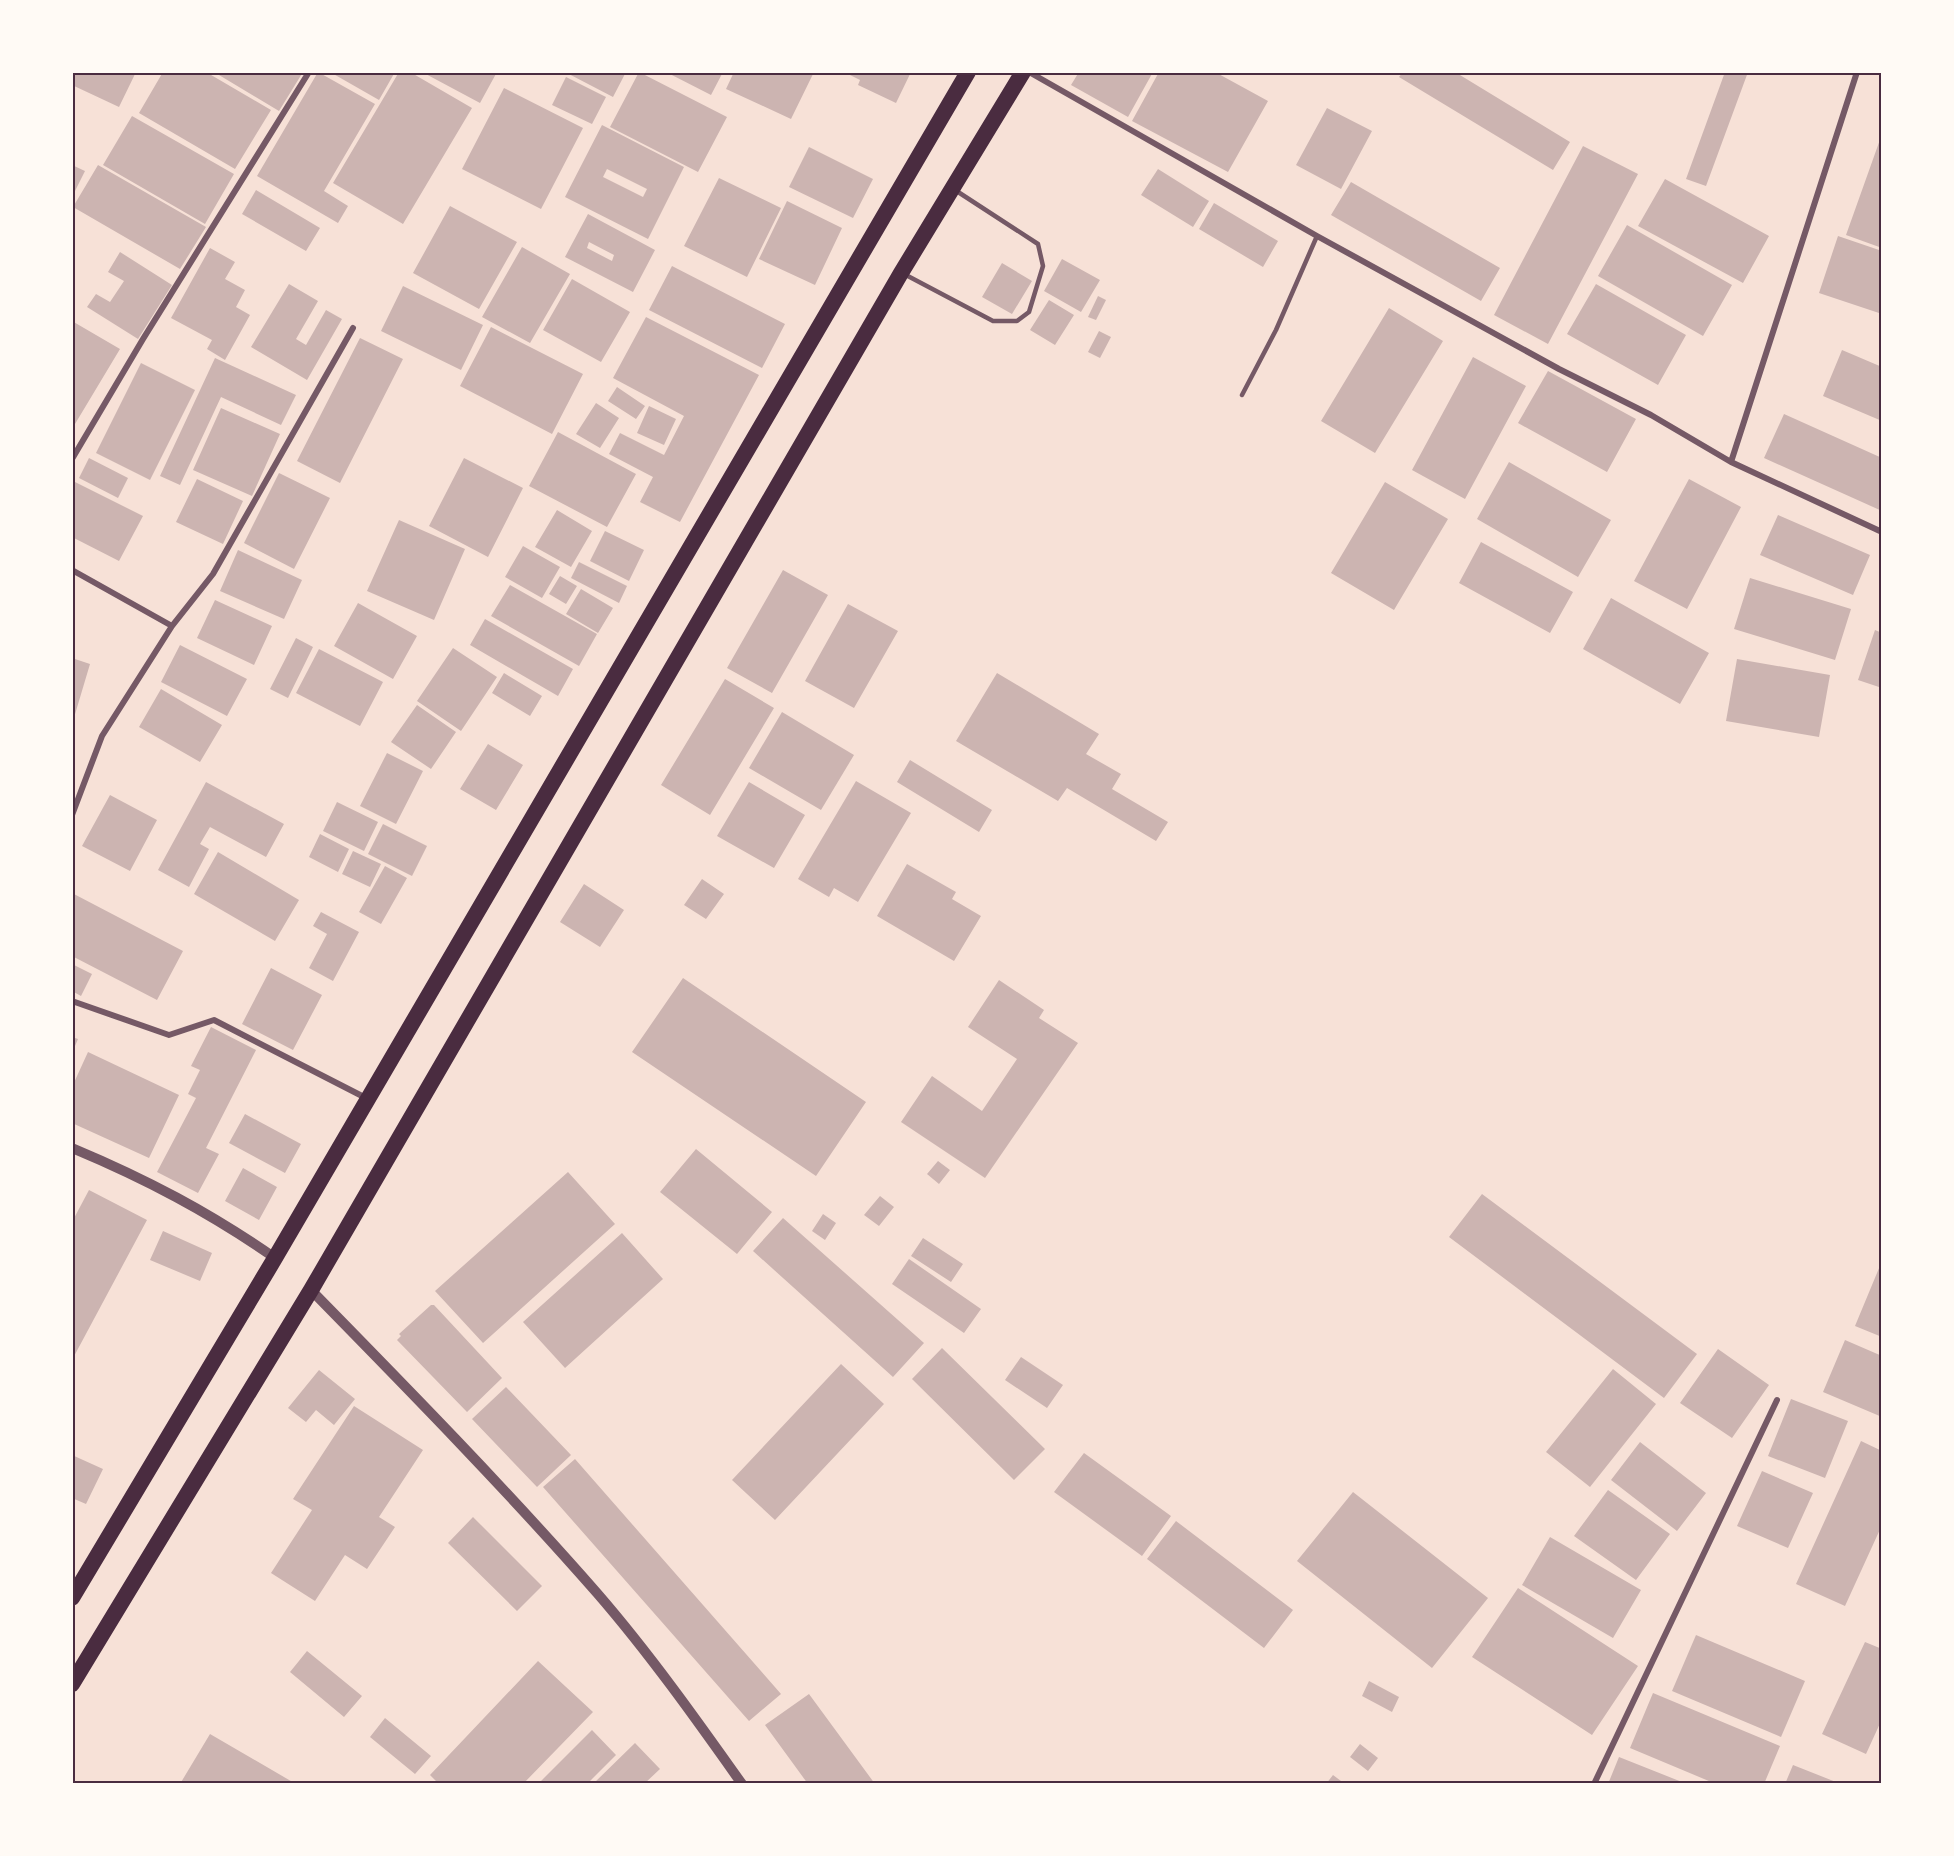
<svg xmlns="http://www.w3.org/2000/svg" width="1954" height="1856" font-family="Poppins,sans-serif">
<style>
.building{fill:#ccb4b1;fill-rule:evenodd}
.lines{fill:none;stroke-linecap:round;stroke-linejoin:round}
.service{stroke:#755966;stroke-width:4.5}
.minor{stroke:#755966;stroke-width:6}
.tertiary{stroke:#755966;stroke-width:10}
.trunk{stroke:#4a2c40;stroke-width:16}
.neatline{fill:none;stroke:#4a2c40;stroke-width:2}
</style>
<rect width="100%" height="100%" fill="#f7e1d7"/>
<path class="building" d="M72,72H136L119,107L72,85Z
M163,72H206L271,110L235,169L139,113Z
M214,72H303L279,111Z
M318,72L375,104L324,191L348,206L338,223L257,176Z
M330,72H395L379,100Z
M399,72H410L472,108L403,224L333,183Z
M422,72H497L480,103Z
M565,72H626L613,97Z
M639,72L727,117L698,172L610,127Z
M666,72H723L711,95Z
M734,72H814L791,119L726,89Z
M844,72H911L896,103L858,85L860,80Z
M1079,72H1153L1128,117L1071,85Z
M1159,72H1215L1268,101L1228,172L1132,121Z
M1403,72H1455L1570,142L1553,170L1399,77Z
M1725,72H1748L1706,186L1686,179Z
M566,77L606,97L592,124L552,105Z
M504,88L583,128L541,209L462,169Z
M1327,108L1372,131L1341,189L1296,165Z
M132,116L234,174L205,224L103,165Z
M602,125L684,167L648,239L565,197ZM607,169L647,189L643,197L603,177Z
M1882,134V248L1846,235Z
M1583,146L1638,174L1548,344L1494,315Z
M809,147L873,179L853,218L789,187Z
M72,165L85,171L72,197Z
M98,165L206,227L180,269L73,207Z
M1158,169L1209,201L1193,227L1141,195Z
M719,178L781,208L747,277L684,246Z
M1665,179L1769,236L1743,283L1638,226Z
M1351,182L1500,268L1481,301L1331,215Z
M256,190L320,228L306,251L242,214Z
M787,201L842,228L815,285L759,259Z
M1214,203L1278,241L1263,267L1199,229Z
M450,206L517,242L479,309L413,273Z
M588,214L655,250L633,292L565,257ZM589,242L614,255L612,261L587,248Z
M1627,225L1732,285L1703,336L1598,276Z
M1838,236L1882,251V314L1819,293Z
M522,247L570,274L530,343L482,317Z
M210,248L235,262L225,279L245,290L236,307L250,315L225,360L207,349L212,340L171,318Z
M120,252L172,285L138,339L87,307L96,294L110,302L124,281L108,272Z
M1062,259L1100,280L1081,312L1044,291Z
M1002,263L1032,281L1012,314L982,297Z
M672,266L785,324L762,368L649,310Z
M572,279L630,312L601,362L543,330Z
M289,284L318,301L296,339L306,345L326,310L342,319L307,380L251,347Z
M1596,284L1686,335L1658,385L1567,334Z
M403,286L483,325L461,370L381,331Z
M1098,296L1106,300L1096,320L1088,317Z
M1049,300L1074,315L1055,345L1030,330Z
M1389,308L1443,341L1375,453L1321,421Z
M646,317L759,375L680,522L640,502L653,477L609,454L620,433L664,455L684,416L613,378Z
M72,321L120,349L72,429Z
M491,327L583,374L552,434L460,386Z
M1099,331L1111,337L1100,358L1088,352Z
M360,338L403,359L340,483L297,461Z
M1842,350L1882,367V421L1823,396Z
M1473,357L1526,386L1465,499L1412,470Z
M215,358L296,395L281,425L221,397L180,485L160,476Z
M141,363L195,390L150,480L96,453Z
M1548,371L1636,419L1607,472L1518,423Z
M617,387L645,406L636,419L608,401Z
M596,403L619,418L600,448L576,434Z
M649,406L676,419L664,445L637,433Z
M221,408L280,434L252,496L193,470Z
M1784,414L1882,458V511L1764,458Z
M558,432L636,474L607,527L529,486Z
M89,458L128,478L118,498L79,478Z
M464,458L523,488L488,557L429,526Z
M1509,462L1611,520L1578,577L1477,519Z
M279,473L330,498L294,569L244,543Z
M197,479L243,501L223,544L176,522Z
M1689,479L1741,507L1687,609L1634,581Z
M73,481L143,516L119,561L72,537Z
M1385,482L1448,519L1394,610L1331,573Z
M557,510L592,531L571,567L535,547Z
M1778,515L1870,555L1853,595L1760,555Z
M399,520L465,549L434,620L367,591Z
M605,531L644,550L629,581L590,561Z
M1481,542L1573,592L1550,633L1459,583Z
M523,546L560,567L542,598L505,577Z
M238,550L302,580L284,619L220,591Z
M579,562L627,586L619,603L571,578Z
M783,570L828,595L772,693L727,668Z
M560,576L577,586L566,604L549,594Z
M1750,578L1851,609L1835,660L1734,629Z
M510,585L597,634L579,666L491,616Z
M581,589L613,608L598,633L566,614Z
M1611,598L1709,653L1680,704L1583,649Z
M215,600L272,626L254,665L197,638Z
M358,603L417,636L393,679L334,646Z
M848,604L898,631L854,708L805,681Z
M485,619L573,669L558,696L470,645Z
M1875,630L1882,633V688L1858,680Z
M296,638L313,647L288,698L270,689Z
M180,645L247,679L227,716L161,682Z
M453,648L497,677L461,731L417,701Z
M319,649L383,682L360,726L296,693Z
M72,658L90,664L73,721H72Z
M1737,659L1830,675L1819,737L1726,721Z
M504,673L542,696L530,716L492,693Z
M997,673L1099,734L1086,754L1121,774L1112,789L1168,822L1156,841L1067,788L1058,801L956,741Z
M725,679L774,708L710,815L661,785Z
M161,689L222,725L200,762L139,727Z
M417,705L456,732L431,769L391,742Z
M782,712L854,755L821,810L749,768Z
M488,744L523,765L496,810L460,789Z
M387,753L423,771L396,824L360,806Z
M910,760L992,810L979,832L897,782Z
M856,781L911,813L858,902L834,888L829,897L798,879Z
M206,782L284,824L266,857L210,827L200,844L209,849L189,887L158,870Z
M749,782L805,815L774,868L717,836Z
M110,795L157,820L130,871L82,846Z
M337,802L378,822L364,851L323,831Z
M383,824L427,846L412,876L368,854Z
M320,834L349,849L338,872L309,857Z
M353,851L381,864L370,887L342,874Z
M218,852L299,900L275,941L194,894Z
M907,864L956,892L952,899L981,916L954,961L877,916Z
M385,866L407,878L381,924L359,912Z
M702,879L724,894L706,919L684,905Z
M584,884L624,910L600,947L560,922Z
M72,893L183,951L157,1000L72,956Z
M321,912L359,932L333,981L309,968L327,934L313,926Z
M72,964L92,974L81,996L72,991Z
M271,968L322,995L293,1050L242,1024Z
M683,978L866,1102L816,1176L632,1052Z
M999,980L1044,1010L1039,1018L1078,1043L985,1178L901,1122L932,1076L982,1111L1017,1059L968,1027Z
M211,1027L256,1050L206,1148L219,1154L198,1193L157,1172L196,1098L188,1094L200,1070L191,1066Z
M72,1037L78,1039L72,1053Z
M88,1052L179,1095L149,1158L72,1123V1087Z
M245,1114L301,1144L285,1173L229,1143Z
M696,1149L772,1212L737,1254L660,1192Z
M938,1161L950,1170L939,1184L927,1174Z
M243,1168L277,1187L259,1220L225,1201Z
M568,1172L615,1224L483,1343L435,1291Z
M89,1190L147,1220L72,1360V1222Z
M1482,1194L1697,1354L1664,1398L1449,1237Z
M880,1196L894,1207L879,1226L864,1215Z
M823,1214L836,1223L825,1240L812,1231Z
M783,1218L924,1343L893,1377L753,1251Z
M163,1231L212,1253L200,1281L150,1260Z
M622,1233L663,1279L565,1368L523,1322Z
M923,1238L963,1264L951,1282L911,1256Z
M909,1259L981,1309L964,1333L892,1284Z
M1882,1261V1337L1855,1326Z
M431,1305H434L502,1378L467,1412L397,1340L401,1336L399,1334Z
M1845,1340L1882,1356V1417L1823,1392Z
M942,1348L1045,1449L1014,1480L912,1379Z
M1718,1349L1769,1385L1732,1438L1680,1403Z
M1021,1357L1063,1385L1047,1408L1005,1380Z
M841,1364L884,1404L775,1520L732,1480Z
M1613,1369L1656,1404L1590,1487L1546,1452Z
M319,1370L355,1399L334,1425L316,1410L306,1422L288,1408Z
M506,1387L571,1455L537,1487L472,1419Z
M1791,1399L1848,1421L1825,1478L1768,1456Z
M354,1406L423,1450L379,1517L395,1527L367,1569L345,1555L315,1601L271,1573L312,1510L293,1499Z
M1861,1441L1882,1451V1525L1845,1606L1796,1584Z
M1640,1442L1706,1493L1677,1531L1611,1480Z
M1084,1453L1171,1516L1142,1556L1054,1492Z
M72,1455L103,1469L86,1504L72,1498Z
M575,1459L781,1694L749,1721L543,1487Z
M1762,1471L1813,1493L1788,1548L1737,1526Z
M1608,1490L1670,1534L1636,1580L1574,1536Z
M1353,1492L1488,1598L1432,1668L1297,1561Z
M473,1517L542,1586L517,1611L448,1543Z
M1176,1521L1293,1610L1264,1648L1147,1559Z
M1550,1537L1641,1590L1613,1638L1522,1585Z
M1518,1588L1638,1666L1592,1735L1472,1657Z
M1696,1635L1805,1681L1781,1737L1672,1691Z
M1865,1642L1882,1649V1719L1866,1754L1822,1734Z
M307,1651L362,1696L344,1717L290,1672Z
M538,1661L593,1712L523,1784H439L430,1775Z
M1369,1681L1399,1697L1392,1712L1362,1696Z
M1653,1693L1780,1746L1764,1784H1716L1630,1748Z
M809,1694L875,1784H808L765,1725Z
M385,1718L431,1756L415,1774L370,1737Z
M592,1730L616,1755L587,1784H538Z
M210,1734L296,1784H180Z
M635,1743L660,1769L644,1784H593Z
M1360,1744L1378,1758L1368,1771L1350,1757Z
M1619,1757L1687,1784H1608Z
M1793,1765L1841,1784H1785Z
M1333,1775L1345,1784H1326Z"/>
<g class="lines">
<path class="service" d="M904,274L993,321H1017L1029,312L1043,266L1038,244L955,190
M1242,395L1276,330L1317,236"/>
<path class="minor" d="M1029,72L1317,236L1559,369L1651,415L1731,462L1882,532
M72,459L143,339L309,72
M1731,462L1857,72
M72,570L172,626
M72,815L102,736L172,626L213,574L353,328
M72,1001L169,1035L214,1020L366,1098
M1594,1784L1777,1400"/>
<path class="tertiary" d="M72,1148C146,1179 209,1212 275,1258
M311,1290C408,1389 505,1488 597,1593C649,1653 696,1719 742,1784"/>
<path class="trunk" d="M72,1598L275,1258L968,72
M72,1684L311,1290L901,273L1023,72"/>
</g>
<rect width="1954" height="1856" fill="none" stroke="#fffaf5" stroke-width="147"/>
<rect x="74" y="74" width="1806" height="1708" class="neatline"/>
</svg>
